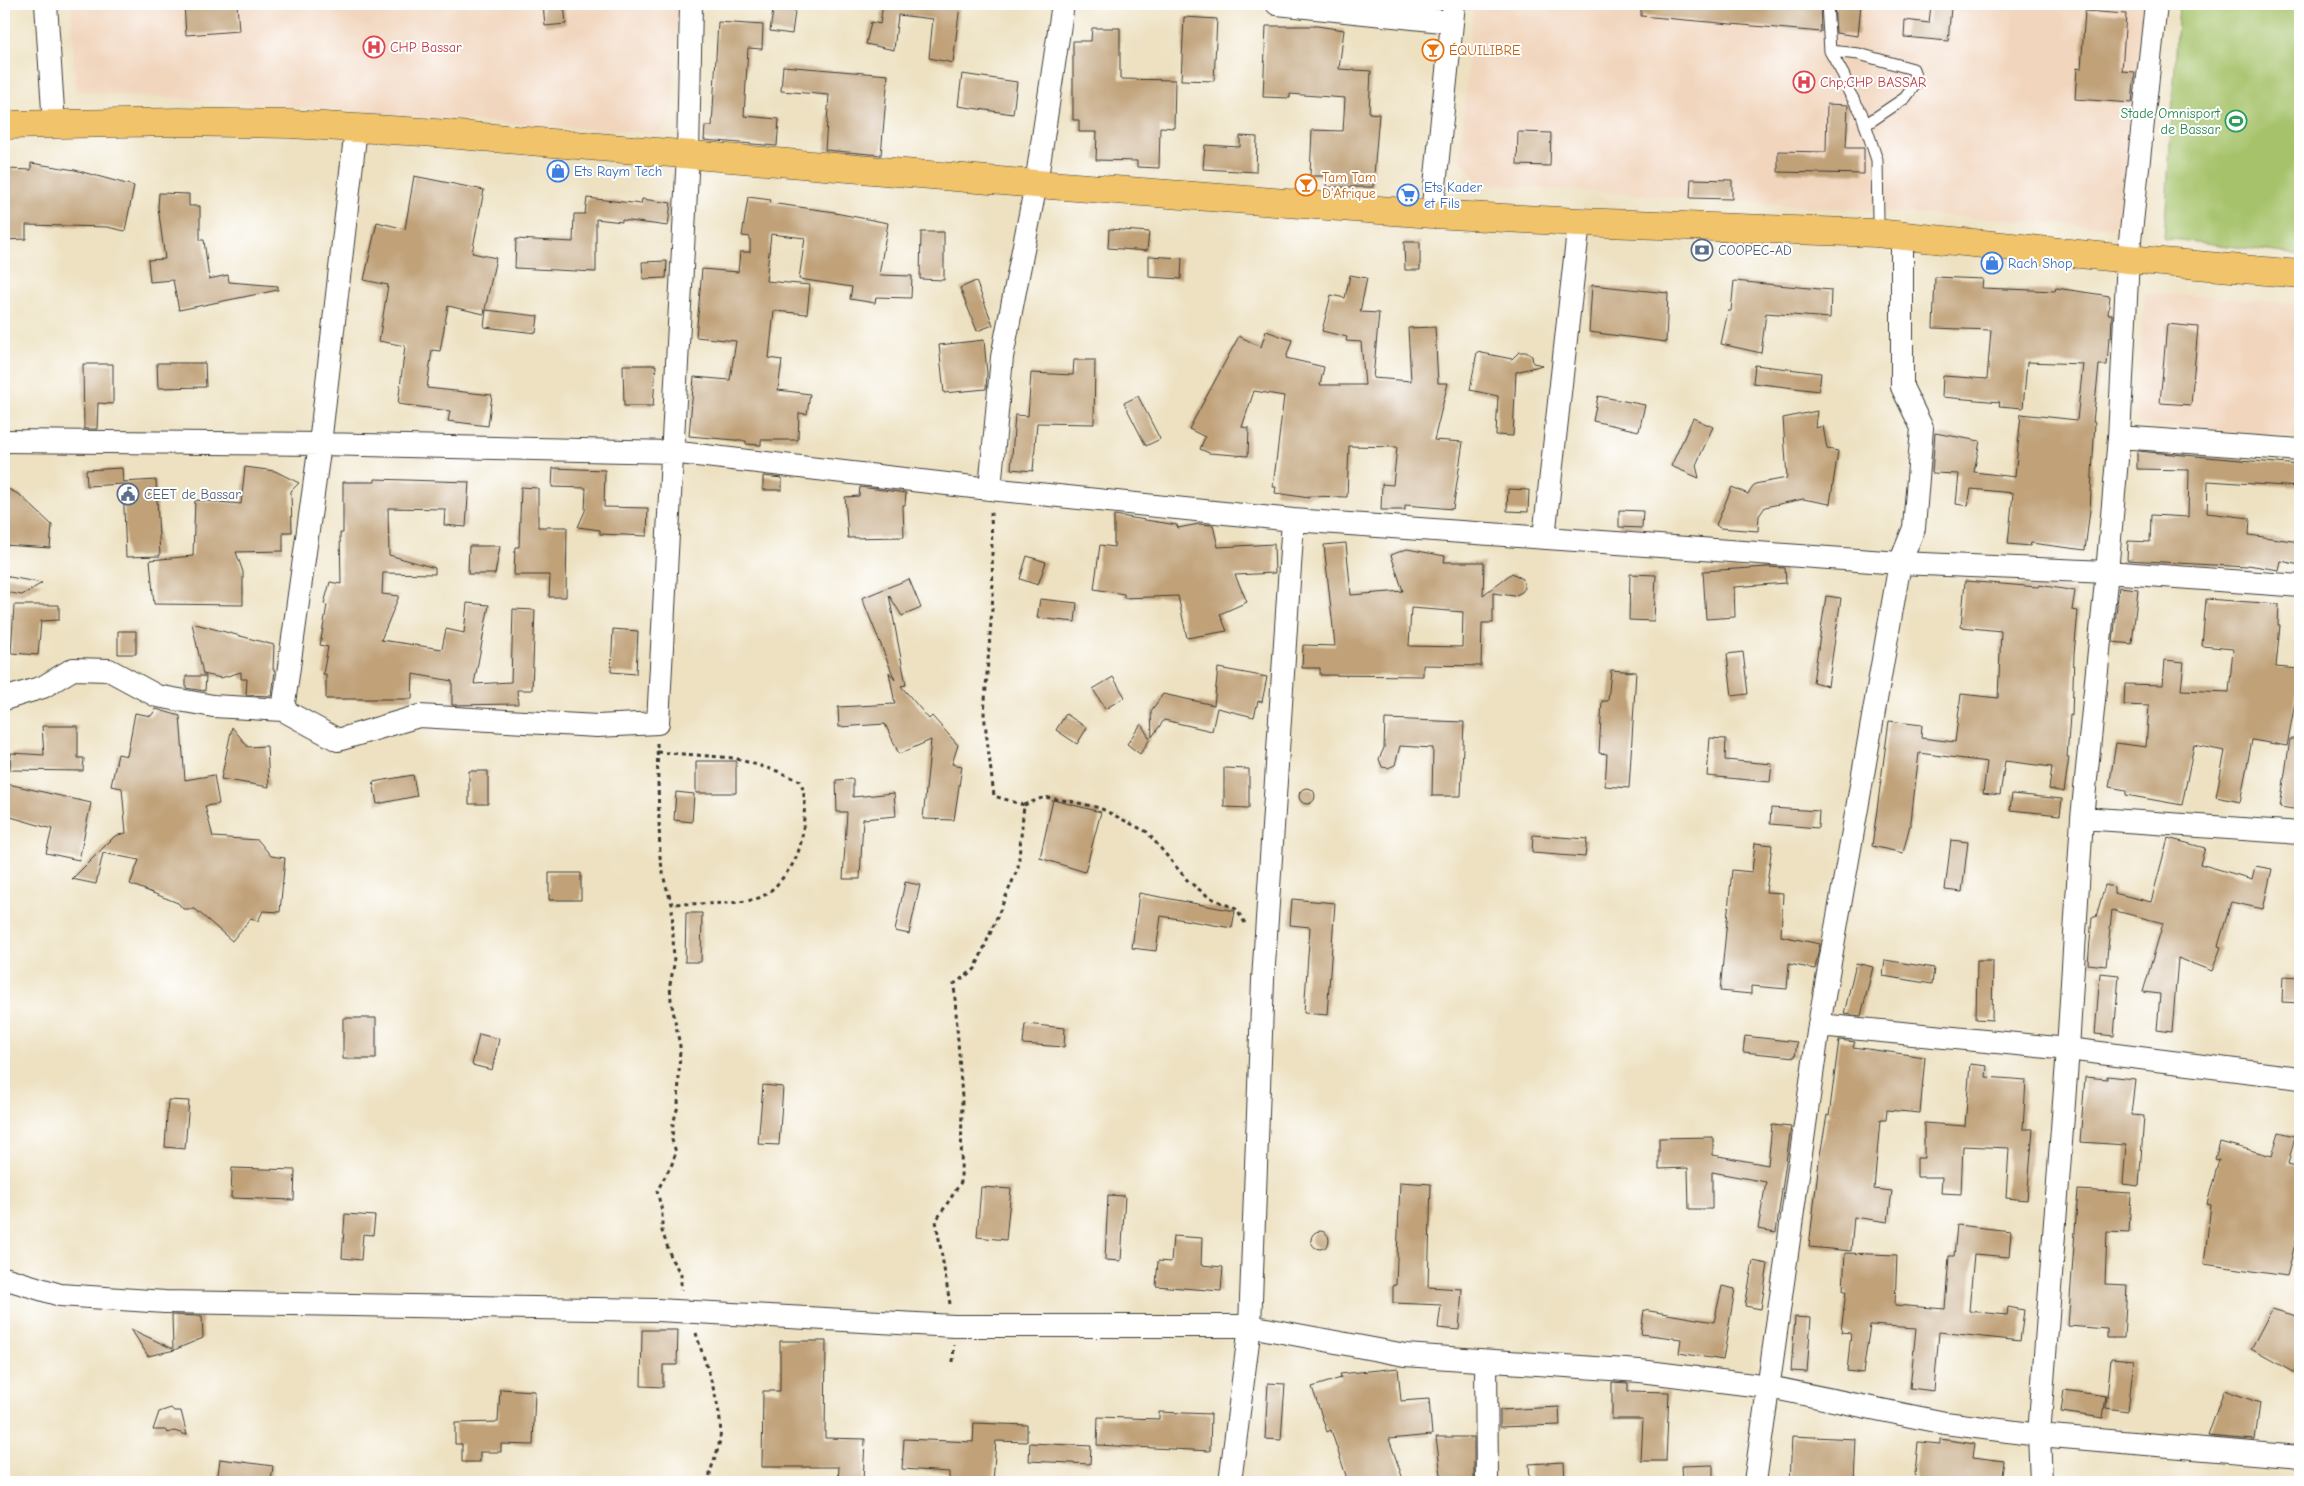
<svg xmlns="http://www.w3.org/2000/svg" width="2304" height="1486" font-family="'Comic Neue',sans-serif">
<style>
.built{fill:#f1d5bd}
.pitch{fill:#a6c26a;stroke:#616f43}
.building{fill:#c0a178;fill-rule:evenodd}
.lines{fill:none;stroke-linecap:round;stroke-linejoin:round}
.service-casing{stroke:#3b3a35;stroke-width:13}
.minor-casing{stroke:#3b3a35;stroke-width:24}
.primary-casing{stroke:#3b3a35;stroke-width:29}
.path{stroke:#3b3a35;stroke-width:3;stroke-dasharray:4 4;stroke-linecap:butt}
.service{stroke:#fff;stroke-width:11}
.minor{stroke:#fff;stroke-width:22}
.primary{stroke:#f1c36a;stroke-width:28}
.labels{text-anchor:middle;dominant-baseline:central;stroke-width:4;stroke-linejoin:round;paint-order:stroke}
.health-label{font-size:14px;fill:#be3a42;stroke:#fff;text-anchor:start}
.food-label{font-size:14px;fill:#c56008;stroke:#fff;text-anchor:start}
.leisure-label{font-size:14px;fill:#27864d;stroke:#fff;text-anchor:end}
.shop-label{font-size:14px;fill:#366cbe;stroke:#fff;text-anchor:start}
.service-label{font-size:14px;fill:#4e5e75;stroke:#fff;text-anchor:start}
</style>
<rect width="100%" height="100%" fill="#fff"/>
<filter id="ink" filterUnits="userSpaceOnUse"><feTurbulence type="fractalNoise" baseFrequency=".02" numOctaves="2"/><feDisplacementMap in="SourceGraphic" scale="10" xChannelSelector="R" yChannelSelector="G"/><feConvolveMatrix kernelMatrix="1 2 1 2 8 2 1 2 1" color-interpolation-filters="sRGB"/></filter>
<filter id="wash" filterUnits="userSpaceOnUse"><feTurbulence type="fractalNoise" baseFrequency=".0096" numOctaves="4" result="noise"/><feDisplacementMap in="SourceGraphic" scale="20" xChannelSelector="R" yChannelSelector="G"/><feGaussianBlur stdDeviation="1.12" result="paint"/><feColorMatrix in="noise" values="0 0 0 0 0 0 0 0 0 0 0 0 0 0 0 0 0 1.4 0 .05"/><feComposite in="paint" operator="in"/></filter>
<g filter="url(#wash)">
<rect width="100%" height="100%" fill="#ede1c1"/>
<path class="built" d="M71,4H678L672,123L658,134L76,91Z
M1473,4H2147L2132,213L2112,227L1482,184L1460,160Z
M2145,292L2300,304V437L2135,424Z"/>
<path class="pitch" d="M2179,4H2300V255L2164,238Z"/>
<g id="blocks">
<path class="building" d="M184,4H237L239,31L186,35Z
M543,4H564L566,24L545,26Z
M774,4H796L792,34L770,31Z
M883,4L960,5L953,63L929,58L933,19L898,15L894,50L866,44L871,22L880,24Z
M1641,4H1820L1821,32L1641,16Z
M1834,4H1861L1858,36L1836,33Z
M1931,5L1951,8L1948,41L1904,37L1905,20L1929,23Z
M2085,11L2126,14L2122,71L2135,72L2132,103L2075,99L2077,68L2081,69Z
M1184,17L1217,19L1214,81L1181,80Z
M718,22L763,25L762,49L748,48L744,116L779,119L777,146L704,140L705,126H712Z
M1266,26H1317L1344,30L1339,69L1371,71L1369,113L1379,114L1373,187H1326L1327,176H1310L1312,130L1343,131L1345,98L1290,94V98L1263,97Z
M1092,28H1120V79L1175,80L1174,128L1160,127L1159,168L1137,167V161L1096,160L1097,132H1079V120H1073V41H1091Z
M783,66L888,75L881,155L825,150L829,95L781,91Z
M962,74L1017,82L1013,114L958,106Z
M1827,104L1848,105L1846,148H1864V174L1778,172V151L1826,152Z
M1518,132L1551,133L1550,166L1517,165Z
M1240,136L1257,137L1256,172L1203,169L1205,145L1240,147Z
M31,163L75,170L134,186L125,231L107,227L26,225V239L4,240V180H6L7,169L31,170Z
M414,176L484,190L472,253L496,258L484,314L448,306L440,351L432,350L427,388L492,395L488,426L448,421L450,411L398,404L405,346L379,341L388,285L364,280L377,222L405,229Z
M1691,179L1732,180V199L1690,198Z
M159,193L189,194V206H200V240H204L209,279L228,275L229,282L278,286V290L179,310L173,280L150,282L148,260L165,259L158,207Z
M748,197L771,200L770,203L835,212V213L888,223L879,275L912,276L911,298L876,297L875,303L850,299L852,287L799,279L805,238L771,234L766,281L810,285L807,314L774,311L769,358L782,360L778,390L810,394L807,414L799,413L798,440H761V445L746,444V441L689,436L694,377L730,380L736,341L696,337L702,269L738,272L740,252H750V237L742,236Z
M587,198L641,204L642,199L671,203L668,226L622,220V222L596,219V272L515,268L516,239L573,242L574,214H585Z
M1109,229L1149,232L1147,251L1108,248Z
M921,232H944V280L920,279Z
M1404,242H1420V270H1405Z
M1149,256L1182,258L1181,279L1149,277Z
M667,261L666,278L643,279L642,262Z
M1350,275L1367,278L1360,312L1379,313L1373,378L1411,381L1408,328L1435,327L1438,383H1448L1434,440L1463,442L1453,509L1405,505V510H1381L1382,484L1393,485L1397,447L1349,446L1347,497L1309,496V498L1275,493L1276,487H1273L1284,396L1254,391L1242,427L1249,428L1248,456L1209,453L1200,449L1205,437L1189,429L1239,336L1261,347L1266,331L1292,340L1286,358L1324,367L1320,385H1365L1361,342L1346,341L1347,337L1322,331L1331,295L1345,298Z
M1935,277L1983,279L1982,288L2055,291L2056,288L2110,296L2108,314H2112L2111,338H2109L2107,365H2099L2093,422H2095L2090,510L2085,550L2031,543L2030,546L2008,544L2013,493L1971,489L1968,506L1956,504L1959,474L1932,473L1935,433L1980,441L1974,472L2015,477L2021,414L2077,420L2083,364L2027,362L2023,408L1999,406L2000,402L1942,397L1943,376L1987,379L1991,330L1933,328Z
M976,281L993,325L977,331L960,288Z
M1734,281L1831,290L1830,318L1766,313L1761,353L1721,344L1728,311H1731Z
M1592,285L1668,293L1666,342L1589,332Z
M486,310L538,316L536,333L484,327Z
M2167,324L2198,327L2191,405L2160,403Z
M984,340L987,373L986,389L944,393L939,345Z
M1477,352L1512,359L1519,352H1526L1532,356L1533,363L1543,365L1516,372L1513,436L1496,435L1498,396L1470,390Z
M1074,360H1095L1094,424L1037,423L1033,471L1011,469L1015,415L1028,416L1031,373L1073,375Z
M157,363H205L206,387L158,388Z
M83,364H113V404L98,403L97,429H84Z
M623,365H656L653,406H624Z
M1755,365L1821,373L1819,391L1753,383Z
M1138,396L1160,439L1146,446L1124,403Z
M1598,396L1645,405L1639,431L1593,421Z
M1817,411L1815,428L1823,426L1827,449L1838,451L1830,504L1803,499L1765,507L1759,516L1758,531L1720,528L1716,525L1732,487L1748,494L1755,484L1787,478L1783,418Z
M1693,418L1713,427L1696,465L1699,478L1671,466Z
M2137,451L2300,465V487L2208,481L2207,513L2250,518L2249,535L2300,542V565L2281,561L2279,570L2248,565L2247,567L2127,560L2128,541L2150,542L2151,515L2188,517L2189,470L2137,469Z
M245,467L275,471L299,483L291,491L292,532H283V551L236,552L243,572V605L154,604L150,560L193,556L195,500L241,504Z
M122,468L123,482L156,480L160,556L126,557L123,484L87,486L86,470Z
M553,468L605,470L604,507L648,508L647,536L600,534V530L578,527L585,511L586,488L552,487Z
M763,476L782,478V490H763Z
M375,479L469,482L466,527L444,525L445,509L388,508L389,555L435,568V574L383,573L382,594L399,596L381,640L442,649L446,629L464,633L467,603L489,605L474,684L511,682L513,609L535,610L532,690H517L518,704L452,705V681L413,674L412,699H326V674H323L328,647L320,645L327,605L324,604L330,582L341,584L340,533H343V482H375Z
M4,487L20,495L52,525L50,548L4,545Z
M521,487L538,488V527H567L566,597H549L550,575H514L515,547H519Z
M860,487L906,493L905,505H903L904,537L848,538L845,497L859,496Z
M1508,489L1529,490L1528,512L1507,511Z
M1619,510L1643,511L1642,528L1619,527Z
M1114,515L1177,525L1178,528L1199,524L1213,525L1218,547L1274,544L1275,573L1235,575L1247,602L1220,614L1227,631L1187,638L1178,596L1124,598V594L1094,589L1100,545L1114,547Z
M1346,543L1351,595L1403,591L1391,555L1407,549L1445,556L1444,562H1484L1483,595L1512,573L1523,579L1525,588L1522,592L1514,596L1493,593V623H1482L1481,666L1423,665V676L1320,675V668H1302L1303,645L1335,646L1324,545ZM1411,608L1463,612L1462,647L1409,646Z
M469,546H500L495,574H468Z
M1027,556L1046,562L1038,585L1020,579Z
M1768,567L1785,568L1786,583L1734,587L1735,617L1706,619L1703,571Z
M1630,574L1656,575L1654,621L1629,620Z
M4,576L42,583L22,595L4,592Z
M909,579L921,608L902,616L889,595L906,685L901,686L929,719L932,716L958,745L952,764L962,766L954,820L923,819L931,740L899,754L885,724L839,727L838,707L895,704L889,672L895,680L862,598Z
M1965,581L2038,587L2039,585L2075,591L2072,610L2078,611L2074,654L2072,716L2070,715L2067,757H2069L2064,792L2049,789L2052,767L2005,761L2000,795L1983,793L1987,762L1919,753L1911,821L1903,853L1872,846L1889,721L1922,725L1921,738L1955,742L1961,694L1998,698L2001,631L1961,627Z
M2119,587L2138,589L2132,644L2113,642Z
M1826,596L1841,598L1828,686L1813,682Z
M1040,599L1077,603L1075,622L1037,618Z
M2206,599L2279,604L2278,625H2280L2276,667L2299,669L2297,692L2287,746L2252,740L2240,802L2216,797L2225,751L2194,745L2182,805L2126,795V790L2109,787L2116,743L2146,747L2149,706L2124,705L2125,684L2163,685L2165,660L2184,662L2181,690L2229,692L2233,649L2202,646Z
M14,605H59V620L41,621L38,655L11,653Z
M192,623L274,645L273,670H275L272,696L246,695L247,679H241V672L221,678L203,674Z
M613,629L638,631L636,674L611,672Z
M118,631H136V654H118Z
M1743,652L1748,694L1732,696L1727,654Z
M1218,668L1267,677L1262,702L1258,701L1254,717L1217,708L1212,731L1164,720L1152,737L1151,711L1163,694L1214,705Z
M1611,670L1636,672L1629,788L1605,786L1607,754L1599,753L1602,701H1608Z
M186,676H206L205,691L186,688Z
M1113,677L1125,697L1105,709L1093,689Z
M156,709L180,716L185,780L214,775L219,804L205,806L213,837L258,840L271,856L285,858L280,912L263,911L258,921L251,918L232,941L195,909H183L178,903L130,884L139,860L103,853L96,884L72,879L115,836L126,833L122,788L111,786L118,754L127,756L135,713L151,716Z
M1066,714L1087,728L1077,744L1056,730Z
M1385,719L1464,722L1461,796H1432L1433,748L1400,746L1395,765L1388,768L1382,767L1379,759L1384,748Z
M1141,724L1150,739L1140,754L1127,744Z
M42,726H78V758H84L83,771L10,770L11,753L44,755Z
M232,727L248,747L267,746L269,787L221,779Z
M1710,738L1726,739L1725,760L1772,764L1770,782L1707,776Z
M2290,739H2300V810L2280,807Z
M696,761H736V793H696Z
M1224,768L1249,769V808L1224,807Z
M469,771H488V804H469Z
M413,775L417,796L377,804L373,782Z
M853,779V797L894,793L896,816L863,819L860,879H843L847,812H837L836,780Z
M4,783L91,803L79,860L46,853L52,829L4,815Z
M1299 796a8 8 0 1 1 16 0a8 8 0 1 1-16 0Z
M676,792L694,794L692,822L674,820Z
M2012,794L2062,799L2060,815L2010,810Z
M1053,800L1101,812L1085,872L1040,858Z
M1771,808L1819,811L1818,828L1770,824Z
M1533,835L1587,839L1585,857L1532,853Z
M2168,838L2205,848L2200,864L2252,879L2255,866L2272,869L2263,909L2231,902L2218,946L2221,947L2212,971L2178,958L2172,1032L2157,1030L2160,994L2143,992L2163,923L2112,910L2106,966L2088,964L2092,917H2096L2105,885L2114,887V893L2151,902Z
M1951,840L1968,842L1962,892L1945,890Z
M1755,843L1772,845L1766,892L1783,893L1781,936L1820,944L1815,969L1789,964L1787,989L1751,986V994L1720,991L1732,870L1752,872Z
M549,873H581V900H549Z
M905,882L920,885L909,934L895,931Z
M1139,893L1235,911L1232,928L1161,916L1156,951L1132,948Z
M1292,899L1335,903L1327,1015L1304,1013L1310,927L1290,925Z
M686,913H702L701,962H685Z
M1885,960L1934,968L1932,984L1883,976Z
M1977,961H1993L1992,1020L1976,1019Z
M1856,963L1873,967L1861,1016L1844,1014Z
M2100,973L2119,975L2114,1036L2095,1034Z
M2283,976L2300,977V1003L2282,1002Z
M343,1018H376V1059H343Z
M1025,1024L1065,1028L1064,1047L1023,1044Z
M479,1034L499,1039L492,1070L472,1065Z
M1745,1036L1797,1042L1795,1057L1743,1052Z
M1839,1040L1855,1042L1853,1047L1925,1057L1920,1113L1887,1110L1886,1120H1880L1874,1189L1892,1191L1888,1222L1854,1217L1851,1251L1809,1247L1819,1161L1827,1115L1829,1116Z
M1970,1064L1987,1066L1986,1077L2026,1080L2023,1129H2033L2027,1200L2006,1198L2009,1148L1963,1146L1961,1194L1941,1193L1942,1177H1917V1158H1924V1123L1965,1126Z
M2107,1076L2135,1079L2131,1115L2144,1116L2139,1186L2123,1184L2126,1145L2080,1142L2085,1077L2107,1079Z
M763,1085L783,1087L779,1145L758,1144Z
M168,1100L189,1101L185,1149L165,1147Z
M1772,1125L1791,1127L1776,1232L1758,1229L1766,1182L1712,1172V1209H1689L1688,1168L1659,1169V1138L1713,1137V1155L1768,1165Z
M2279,1132L2295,1136L2288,1164L2300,1167V1232H2298L2287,1276L2204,1264L2211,1205L2207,1204L2219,1160L2215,1159L2220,1142L2272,1156Z
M232,1168L295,1170L294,1200L231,1198Z
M1400,1182L1431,1184L1428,1287L1462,1289L1459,1330L1438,1328L1441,1305L1393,1303V1285H1396Z
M981,1187L1011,1189L1006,1240L977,1237Z
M2078,1190L2131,1193L2129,1233L2107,1232L2105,1284L2127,1285L2124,1338H2107V1329L2068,1326Z
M1108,1195L1125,1196L1121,1261L1105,1260Z
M345,1214L375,1216L373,1235L363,1234L361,1260L342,1258Z
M1957,1225L2011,1231L2009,1257L1974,1254L1969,1311L2007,1315L2008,1307L2024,1310L2020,1341L1939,1332L1934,1391L1910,1388L1916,1328L1870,1325L1863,1373L1847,1371L1851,1333L1841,1332L1846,1291H1843L1845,1253L1897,1255L1895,1305L1945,1309L1949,1256H1954Z
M1311 1240a9 9 0 1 1 18 0a9 9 0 1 1-18 0Z
M1173,1236L1202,1238L1201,1265L1223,1267L1221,1291L1156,1286L1158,1261L1171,1262Z
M1753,1261L1768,1264L1761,1309L1745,1306Z
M1722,1286L1735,1289L1723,1360L1679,1353L1681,1339L1641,1334L1644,1310L1714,1322Z
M2272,1309L2300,1317V1376L2251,1349Z
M172,1315L202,1316L203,1338L174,1350H175L148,1356L131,1329L173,1349Z
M1795,1317L1811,1318L1807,1372L1791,1371Z
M642,1330H678L677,1365H663V1387L641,1386Z
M780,1341H826L825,1438L865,1439L863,1482H838L839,1467H762L763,1391H780Z
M2111,1358L2134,1360L2128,1411L2106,1408Z
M1398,1368L1401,1401L1429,1399L1432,1435L1389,1439L1404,1482H1348L1331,1430L1327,1432L1312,1387L1341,1378L1340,1374Z
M1612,1382L1628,1383V1391L1669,1392L1666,1461H1641L1643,1419H1612Z
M1268,1383L1285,1384L1281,1440L1265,1439Z
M500,1389L535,1391L533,1445L501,1444V1452H480V1462H462V1444H455V1423L498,1422Z
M2064,1390L2106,1396L2103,1418L2061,1412Z
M2224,1390L2260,1403L2255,1440L2208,1436Z
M1559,1407L1560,1425L1500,1427V1410Z
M171,1408L174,1411H181L187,1435L174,1431L168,1433L165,1430H153L159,1412Z
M1159,1412L1211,1414L1210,1451L1097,1445L1098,1417L1159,1419Z
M974,1423L1027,1425V1442L996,1441L993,1482H949V1472L902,1469L904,1439L973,1442Z
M1792,1436L1856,1439L1854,1482H1790Z
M1436,1437H1474V1482H1442Z
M1940,1439L1975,1444L1973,1457L2004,1461L2001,1482H1916L1915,1474L1918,1442L1940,1444Z
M1030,1443L1091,1446L1090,1464L1029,1461Z
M220,1459L273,1466L271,1482H217Z
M1564,1462L1565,1482H1530L1529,1464Z
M1713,1465V1482H1682L1681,1466Z"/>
</g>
</g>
<g filter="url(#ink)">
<use href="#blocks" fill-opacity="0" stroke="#3b3a35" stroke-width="1"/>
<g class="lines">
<g class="service-casing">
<path id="service" d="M1827,4L1830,51L1844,76L1849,92L1861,112L1877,160L1878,219L1876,233
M1830,51L1859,54L1913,69L1917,82L1905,98L1865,125"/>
</g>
<g class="minor-casing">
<path id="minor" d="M46,4L54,125
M1277,4L1452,22
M1432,214L1454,4
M2119,437L2300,450
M4,441L320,444L671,452L990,489L1293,520L1900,563L2107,572L2300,586
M990,489L1002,357L1036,184L1063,4
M1544,537L1579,222
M4,699L43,687L73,669L109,670L157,696L213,706L283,710L338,740L419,716L597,726L658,723L688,154L691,4
M283,710L320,444L356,128
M2082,818L2300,833
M1819,1025L2068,1049L2300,1078
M4,1278L60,1295L165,1302L657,1310L954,1326H1250L1405,1355L1640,1371L1769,1387L1945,1423L2039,1435L2300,1457
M1486,1361L1487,1482
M1230,1482L1250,1326L1263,980L1293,520
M1755,1482L1819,1025L1900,563L1914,528L1922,428L1902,387V235
M2041,1482L2039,1435L2068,1049L2082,818L2107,572L2119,437L2128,259L2156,4"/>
</g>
<g class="primary-casing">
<path id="primary" d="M4,125L179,122L290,124L423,132L1036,184L1432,214L1579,222L1876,233L2128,259L2300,274"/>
</g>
<path class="path" d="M657,743L660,857L665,883L672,904L674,965L670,984L671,1000L680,1046L678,1106L673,1124L672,1140L676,1152L672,1164L657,1191L662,1211V1231L672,1260L681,1274V1290
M657,752L734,758L777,771L800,781C807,796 804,814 803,830C801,846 797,860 787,872C780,882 773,890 763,896C744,906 694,903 672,904
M1024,805L1044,797L1074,802L1100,808L1147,832L1188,881L1209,897L1236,909L1245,923
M950,1304L936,1221L961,1182L962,1098L954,984L975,969L1018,868L1024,805L994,796L984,714L993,595L991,510
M696,1333C704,1361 724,1410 720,1438C719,1452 710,1465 709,1482
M953,1362L954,1345"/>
<use href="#service" class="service"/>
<use href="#minor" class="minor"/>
<use href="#primary" class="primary"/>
</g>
</g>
<defs>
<g id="hospital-ring" transform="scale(1.125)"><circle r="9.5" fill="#fff" stroke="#e0444e" stroke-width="1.5"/><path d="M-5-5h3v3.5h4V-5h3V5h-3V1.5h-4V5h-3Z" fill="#e0444e"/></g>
<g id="bar-ring" transform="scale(1.125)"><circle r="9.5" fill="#fff" stroke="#e8710a" stroke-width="1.5"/><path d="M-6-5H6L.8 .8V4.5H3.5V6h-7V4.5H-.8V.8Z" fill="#e8710a"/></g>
<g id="stadium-ring" transform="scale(1.125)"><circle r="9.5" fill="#fff" stroke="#2e9e5b" stroke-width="1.5"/><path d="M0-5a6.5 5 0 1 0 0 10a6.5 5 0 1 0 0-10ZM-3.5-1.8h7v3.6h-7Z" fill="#2e9e5b"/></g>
<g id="shop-ring" transform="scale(1.125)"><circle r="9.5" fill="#fff" stroke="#3f7fe0" stroke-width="1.5"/><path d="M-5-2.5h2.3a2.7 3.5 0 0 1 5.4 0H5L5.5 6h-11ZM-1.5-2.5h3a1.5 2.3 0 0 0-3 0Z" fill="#3f7fe0"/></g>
<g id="supermarket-ring" transform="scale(1.125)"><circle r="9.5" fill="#fff" stroke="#3f7fe0" stroke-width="1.5"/><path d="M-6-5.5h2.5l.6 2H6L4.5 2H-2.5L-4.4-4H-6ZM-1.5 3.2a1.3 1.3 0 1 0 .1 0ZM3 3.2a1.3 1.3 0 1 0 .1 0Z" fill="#3f7fe0"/></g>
<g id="bank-ring" transform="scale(1.125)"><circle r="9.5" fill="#fff" stroke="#5c6f8a" stroke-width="1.5"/><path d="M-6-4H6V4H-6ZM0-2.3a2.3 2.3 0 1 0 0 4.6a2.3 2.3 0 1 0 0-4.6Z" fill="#5c6f8a"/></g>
<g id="civic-ring" transform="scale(1.125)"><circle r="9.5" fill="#fff" stroke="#5c6f8a" stroke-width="1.5"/><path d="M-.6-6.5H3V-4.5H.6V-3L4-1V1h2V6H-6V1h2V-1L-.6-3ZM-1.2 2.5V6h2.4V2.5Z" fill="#5c6f8a"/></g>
</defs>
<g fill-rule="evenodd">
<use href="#hospital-ring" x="374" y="47"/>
<use href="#bar-ring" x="1433" y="50"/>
<use href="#hospital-ring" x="1804" y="82"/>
<use href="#stadium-ring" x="2236" y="121"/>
<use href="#shop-ring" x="558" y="171"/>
<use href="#bar-ring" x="1306" y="185"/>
<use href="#supermarket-ring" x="1408" y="195"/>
<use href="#bank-ring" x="1702" y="250"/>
<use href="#shop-ring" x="1992" y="263"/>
<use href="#civic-ring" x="128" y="494"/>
</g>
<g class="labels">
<g class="health-label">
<text x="390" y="47">CHP Bassar</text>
<text x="1820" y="82">Chp;CHP BASSAR</text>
</g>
<g class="food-label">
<text x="1449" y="50">ÉQUILIBRE</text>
<text x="1322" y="177">Tam Tam<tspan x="1322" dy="16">D'Afrique</tspan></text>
</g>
<g class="leisure-label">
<text x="2220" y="113">Stade Omnisport<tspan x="2220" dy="16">de Bassar</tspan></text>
</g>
<g class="shop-label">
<text x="574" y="171">Ets Raym Tech</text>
<text x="1424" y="187">Ets Kader<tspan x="1424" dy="16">et Fils</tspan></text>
<text x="2008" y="263">Rach Shop</text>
</g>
<g class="service-label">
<text x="1718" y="250">COOPEC-AD</text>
<text x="144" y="494">CEET de Bassar</text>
</g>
</g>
<rect width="2304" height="1486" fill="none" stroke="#fff" stroke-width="20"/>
</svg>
